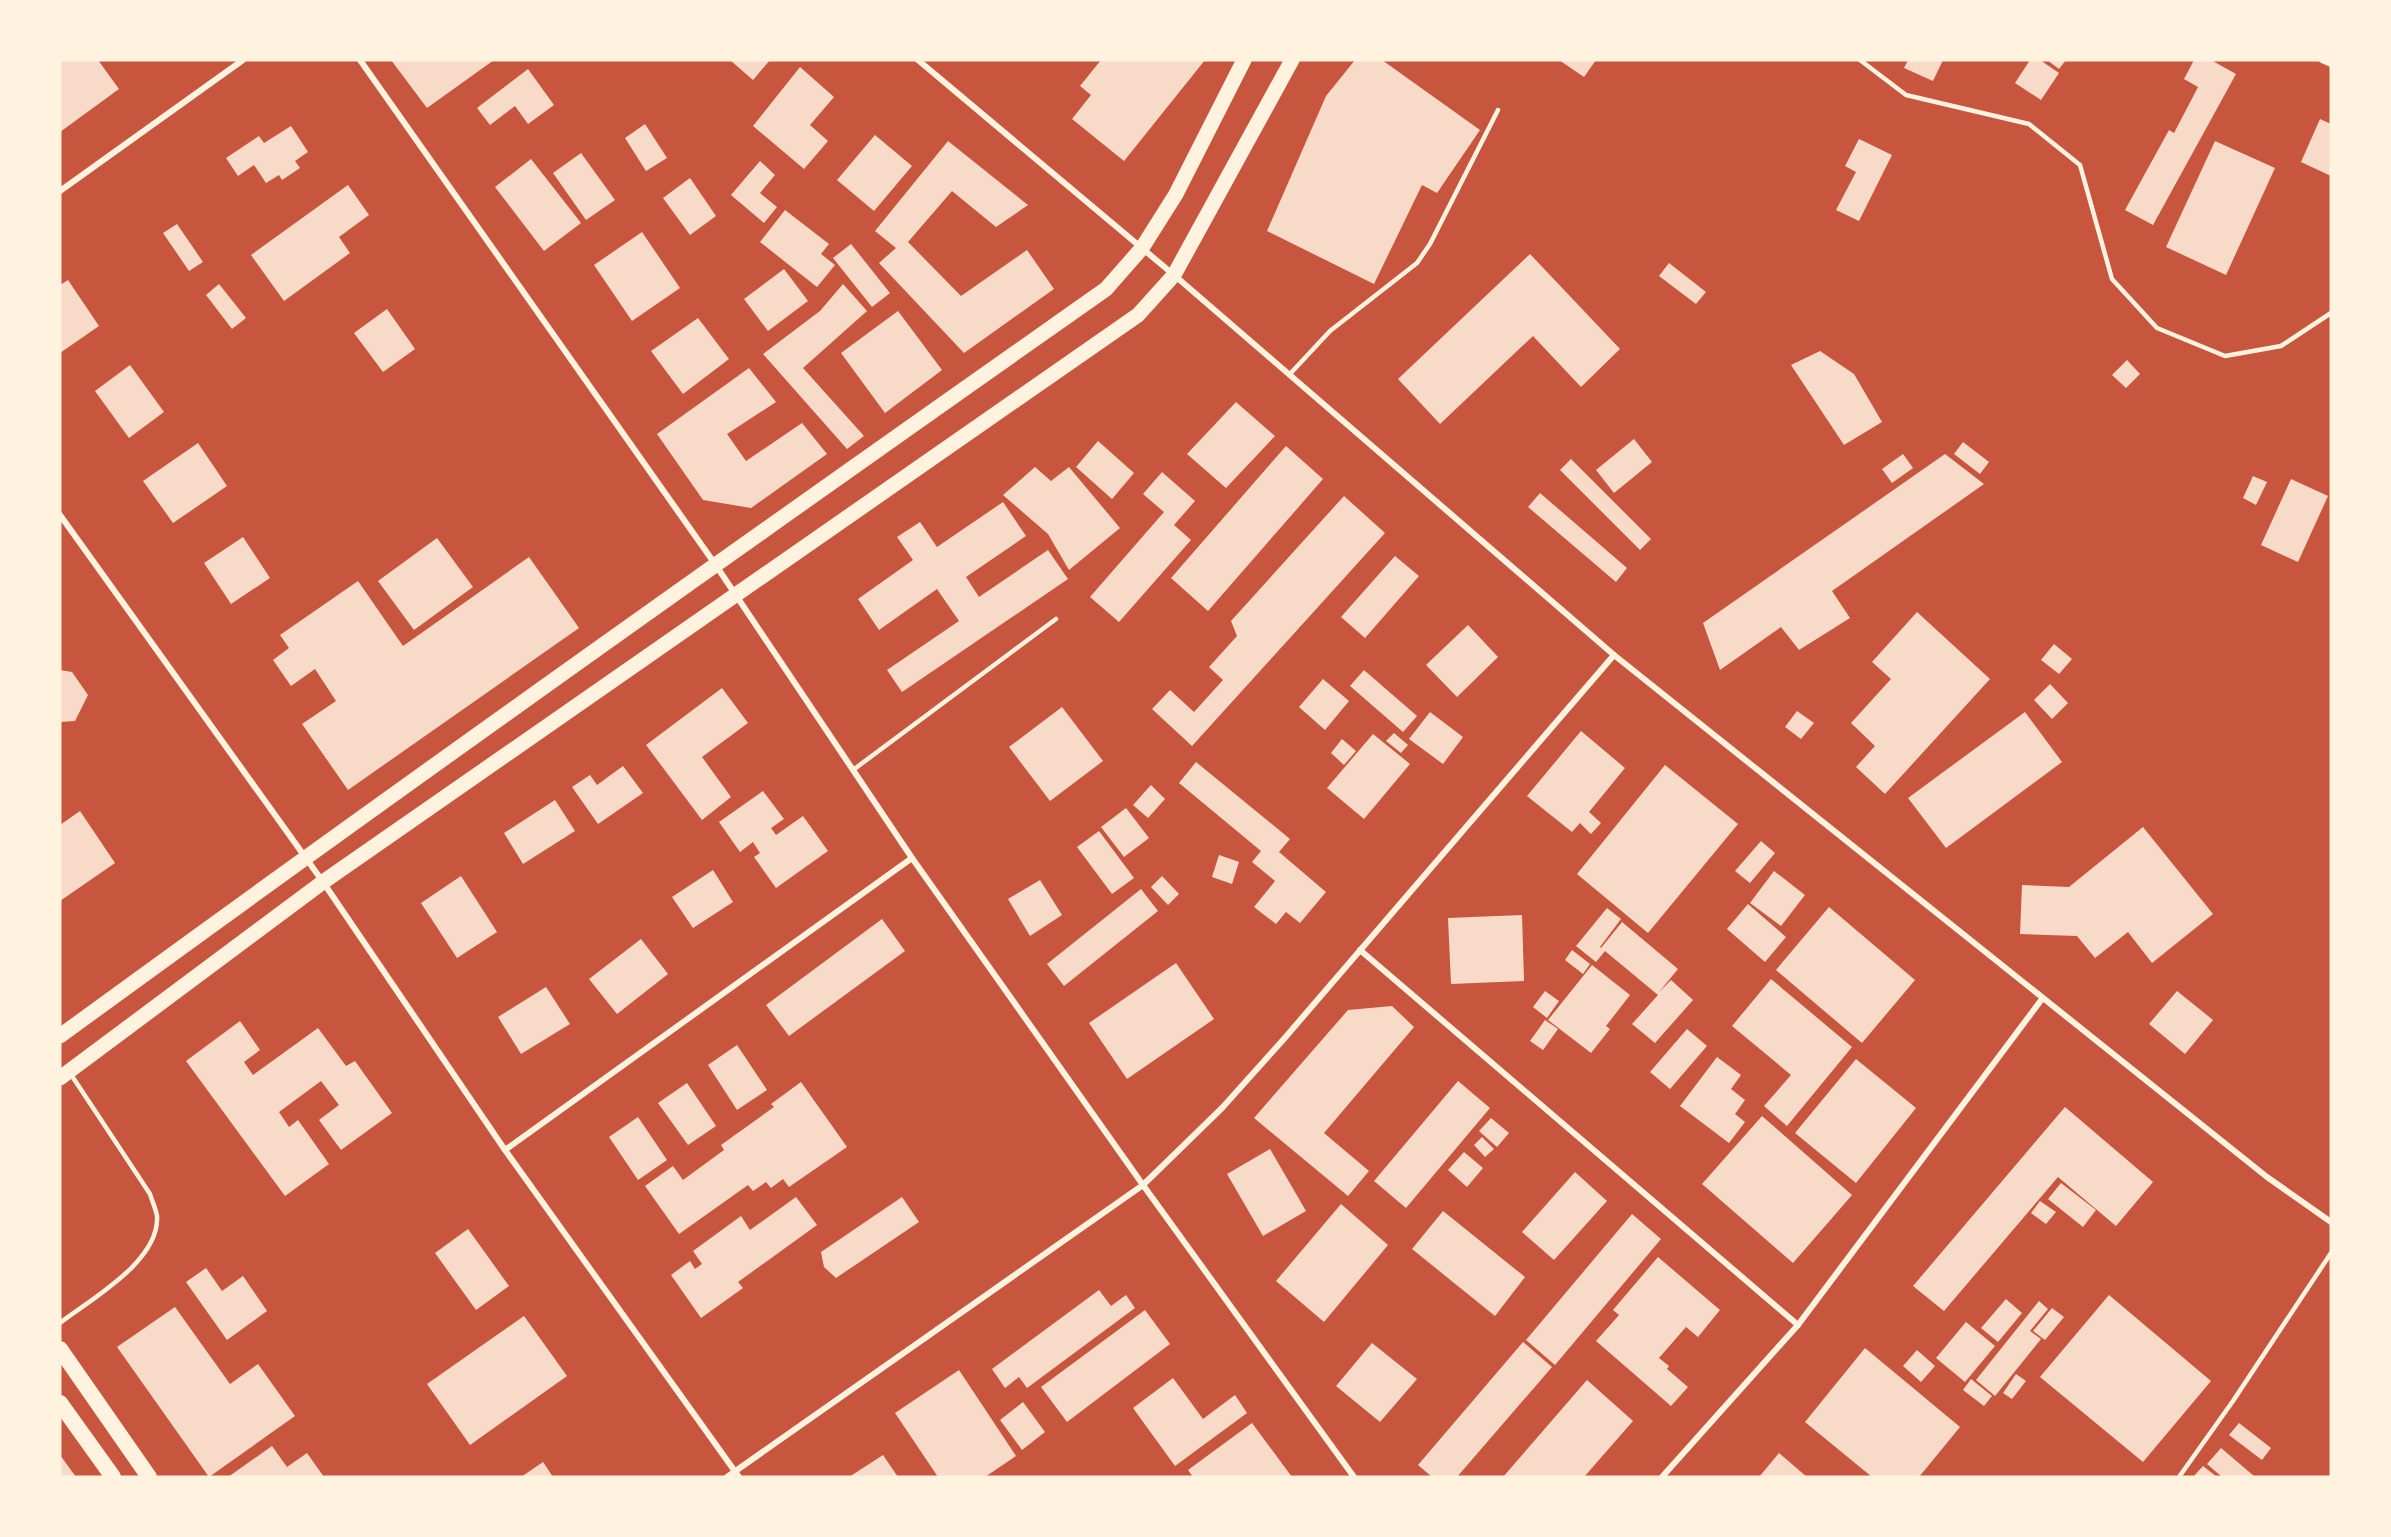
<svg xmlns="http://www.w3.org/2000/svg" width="2391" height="1537" viewBox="0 0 2391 1537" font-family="Rubik,sans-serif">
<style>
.building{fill:#f7dbc8}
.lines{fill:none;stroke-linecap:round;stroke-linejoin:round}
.service{stroke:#fff3e0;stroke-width:4.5}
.minor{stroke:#fff3e0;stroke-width:6}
.primary{stroke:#fff3e0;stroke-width:15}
.trunk{stroke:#fff3e0;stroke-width:16}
</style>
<rect width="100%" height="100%" fill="#c8553d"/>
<!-- building -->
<g class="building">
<path d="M60,60h38l21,29 -59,43z"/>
<path d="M391,60h103l-67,48z"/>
<path d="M730,60h40l-17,20z"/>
<path d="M1101,60h104l-81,101 -52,-42 19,-24 -11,-9z"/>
<path d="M1355,60h27l98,70 -43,63 -15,-8 -48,99 -107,-53 59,-135z"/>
<path d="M1559,60h37l-12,17z"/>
<path d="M1908,60h35l-10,21 -29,-13z"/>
<path d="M2030,60h10l19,13 -18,27 -26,-17z"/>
<path d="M2047,60h19l-7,9z"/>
<path d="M2194,60h17l25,14 -83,151 -28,-15 44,-80 5,3 24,-46 -14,-8z"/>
<path d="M800,67l34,30 -24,28 18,16 -24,28 -51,-43z"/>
<path d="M528,69l26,36 -26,19 -13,-18 -25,19 -13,-17z"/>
<path d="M2320,119l11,5v52l-30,-14z"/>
<path d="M645,124l22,34 -21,13 -21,-33z"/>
<path d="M291,126l17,26 -13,9 5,7 -18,12 -3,-5 -13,8 -12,-18 -16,11 -12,-18 33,-22 5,7z"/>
<path d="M875,135l37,31 -38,45 -37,-31z"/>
<path d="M1859,139l33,16 -33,66 -23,-11 20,-38 -11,-6z"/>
<path d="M948,141l80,64 -32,22 -44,-36 -44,51 53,54 66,-46 27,39 -90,64 -85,-90 17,-15 -21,-17z"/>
<path d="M2215,141l60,27 -49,107 -60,-28z"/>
<path d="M581,153l34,47 -29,20 -33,-47z"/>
<path d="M531,159l50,64 -37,28 -49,-64z"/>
<path d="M760,161l15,14 -15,18 17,14 -13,16 -33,-28z"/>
<path d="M690,178l26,38 -26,19 -27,-37z"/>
<path d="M348,185l21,30 -30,22 11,16 -66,48 -33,-46z"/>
<path d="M785,210l44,34 -8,10 14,11 -18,22 -57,-45z"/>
<path d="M177,224l26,38 -14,9 -26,-38z"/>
<path d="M642,232l38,56 -48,33 -38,-56z"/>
<path d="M851,244l39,49 -18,14 -39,-49z"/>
<path d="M1530,254l90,95 -39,38 -48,-51 -93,88 -42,-45z"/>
<path d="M1669,263l37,29 -10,12 -37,-28z"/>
<path d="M784,269l24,32 -40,30 -24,-32z"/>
<path d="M68,280l31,46 -39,27v-68z"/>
<path d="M219,284l27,34 -14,11 -26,-34z"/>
<path d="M843,284l24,27 -64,57 61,68 -17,13 -84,-95 57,-43z"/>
<path d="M387,309l28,40 -32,23 -29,-39z"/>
<path d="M898,311l44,59 -57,43 -44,-60z"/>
<path d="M698,318l31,41 -46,35 -32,-43z"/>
<path d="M1820,351l34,23 28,48 -38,23 -53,-80z"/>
<path d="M2127,360l13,14 -14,14 -14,-13z"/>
<path d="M130,365l34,47 -35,26 -34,-47z"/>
<path d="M749,368l27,34 -49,32 19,27 56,-38 25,31 -76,54 -48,-8 -46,-66z"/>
<path d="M1236,402l39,34 -49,52 -39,-34z"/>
<path d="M1634,439l18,23 -38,31 -18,-23z"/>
<path d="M1098,441l36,32 -22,26 -36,-32z"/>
<path d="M1963,442l26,20 -9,12 -26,-20z"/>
<path d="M198,443l29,43 -54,37 -30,-42z"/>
<path d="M1286,446l37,33 -115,132 -37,-33z"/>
<path d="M1903,454l10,14 -21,15 -10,-14z"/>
<path d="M1945,454l39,30 -152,107 18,27 -51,32 -18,-23 -61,43 -17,-47z"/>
<path d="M1571,459l80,80 -11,11 -80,-80z"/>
<path d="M1035,467l16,14 18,-14 51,61 -51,42 -21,-36 -45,-39z"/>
<path d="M1162,472l33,29 -21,24 17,15 -72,82 -29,-25 74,-85 -21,-18z"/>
<path d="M2253,476l14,6 -11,23 -13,-7z"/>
<path d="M2291,479l37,17 -30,66 -37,-17z"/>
<path d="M1540,493l87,75 -11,14 -88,-75z"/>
<path d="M1344,496l41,37 -193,213 -40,-37 18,-19 24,22 29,-32 -14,-13 28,-31 -6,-15z"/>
<path d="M1003,502l23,34 -60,41 13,20 69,-47 20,29 -166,113 -15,-22 72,-49 -22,-32 -58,41 -21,-31 55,-39 -16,-23 23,-15 17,25z"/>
<path d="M243,537l27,41 -39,26 -27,-41z"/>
<path d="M437,538l36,49 -59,43 -36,-49z"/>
<path d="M1395,556l24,20 -54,62 -24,-21z"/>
<path d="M529,557l50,71 -231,162 -46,-66 34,-23 -21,-32 -24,17 -18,-26 16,-12 -9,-13 78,-54 45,65z"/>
<path d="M1917,612l73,67 -105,115 -29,-27 19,-21 -24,-23 40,-44 -19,-17z"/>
<path d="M1468,625l30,32 -41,40 -31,-32z"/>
<path d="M2054,644l18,15 -13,15 -18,-14z"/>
<path d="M60,670l12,2 16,23 -13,26 -15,1z"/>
<path d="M1364,670l53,46 -14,16 -53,-46z"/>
<path d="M1323,679l26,22 -24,29 -26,-23z"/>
<path d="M2050,684l18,19 -16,16 -18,-19z"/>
<path d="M722,688l26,35 -46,34 29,40 -29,23 -56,-75z"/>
<path d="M1062,707l41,54 -53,40 -41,-54z"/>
<path d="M1797,711l17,12 -13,16 -16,-12z"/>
<path d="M1430,712l33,25 -20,27 -34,-25z"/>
<path d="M2025,712l37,50 -116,86 -38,-50z"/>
<path d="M1581,731l44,37 -36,44 12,11 -10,11 -11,-11 -8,9 -45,-36z"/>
<path d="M1394,733l14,12 -7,8 -15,-12z"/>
<path d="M1373,734l37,30 -46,55 -37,-31z"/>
<path d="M1342,739l14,12 -12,14 -13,-12z"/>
<path d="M1196,762l94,77 -11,13 47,40 -26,31 -14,-11 -10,12 -22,-17 21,-26 -23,-19 9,-11 -82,-68z"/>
<path d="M1665,765l73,59 -90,109 -71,-59z"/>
<path d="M623,766l20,27 -45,31 -26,-37 18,-12 7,10z"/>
<path d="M1151,785l14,14 -17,19 -15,-13z"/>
<path d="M763,791l21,28 -13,9 5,7 27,-19 25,35 -52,37 -22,-31 6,-4 -7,-11 -13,10 -21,-30z"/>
<path d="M555,800l20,31 -52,33 -19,-31z"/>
<path d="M1126,808l23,30 -25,19 -23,-30z"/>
<path d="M80,811l35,52 -55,38v-76z"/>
<path d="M2143,827l70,87 -61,49 -24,-31 -33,26 -18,-22 -57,-2 2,-49 47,2z"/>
<path d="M1099,831l35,47 -22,16 -35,-47z"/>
<path d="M1761,841l14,12 -25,30 -15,-12z"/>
<path d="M1219,855l20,7 -7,22 -20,-7z"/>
<path d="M713,870l20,32 -40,26 -21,-31z"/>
<path d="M1774,871l31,24 -24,31 -31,-23z"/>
<path d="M461,876l36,56 -40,26 -36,-55z"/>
<path d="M1162,876l17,18 -11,11 -17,-18z"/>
<path d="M1040,880l22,35 -32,21 -22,-37z"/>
<path d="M1141,889l17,22 -94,75 -17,-22z"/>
<path d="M1748,904l38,33 -21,25 -38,-33z"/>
<path d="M1829,907l86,73 -53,63 -86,-73z"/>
<path d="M1607,908l14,11 -21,28 1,1 21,-26 56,47 -19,23 12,-12 22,20 -38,43 -23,-19 26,-29 -53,-44 -9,11 -20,-16z"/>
<path d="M1522,915l2,66 -73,3 -3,-66z"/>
<path d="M882,919l23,32 -116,85 -23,-31z"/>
<path d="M641,939l27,35 -51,40 -28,-35z"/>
<path d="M1572,950l18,14 -7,10 -18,-14z"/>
<path d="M1176,963l38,56 -87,60 -38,-56z"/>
<path d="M1592,965l38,30 -24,31 4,3 -19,24 -43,-33z"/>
<path d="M1771,979l81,68 -65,79 -23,-20 27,-31 -59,-49z"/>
<path d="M546,987l24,37 -49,30 -23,-37z"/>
<path d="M1545,991l14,10 -12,17 -14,-11z"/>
<path d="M2177,991l36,29 -28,34 -36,-30z"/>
<path d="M1392,1006l22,21 -90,106 45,38 -21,25 -94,-78 94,-108z"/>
<path d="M1545,1020l13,9 -15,21 -13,-9z"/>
<path d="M240,1021l20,29 -16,12 9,13 65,-47 28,38 9,-5 37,52 -51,37 -22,-30 20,-15 -18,-24 -42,31 10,15 9,-7 31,44 -44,32 -99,-135z"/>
<path d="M1687,1029l20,17 -37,43 -20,-17z"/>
<path d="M737,1045l30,45 -30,20 -29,-45z"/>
<path d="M1717,1057l24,18 -10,14 14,11 -10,14 10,8 -16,21 -49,-37z"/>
<path d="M1856,1059l60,49 -60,75 -61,-50z"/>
<path d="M1458,1081l32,27 -84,100 -32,-27z"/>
<path d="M801,1082l46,65 -58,40 -6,-8 -12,9 -5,-6 -13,9 -5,-6 -69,49 -34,-48 28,-20 10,14 41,-30 -3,-5 53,-38 -3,-3z"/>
<path d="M687,1083l29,43 -28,19 -30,-42z"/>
<path d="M2065,1107l88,75 -37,44 -58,-49 -114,134 -31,-25z"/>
<path d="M1762,1116l90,79 -59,68 -91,-79z"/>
<path d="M638,1117l29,43 -29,20 -29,-43z"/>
<path d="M1491,1118l18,15 -12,14 -18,-16z"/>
<path d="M1482,1137l12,12 -9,8 -11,-12z"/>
<path d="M1270,1149l36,62 -43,25 -36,-62z"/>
<path d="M1464,1152l19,16 -16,19 -19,-17z"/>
<path d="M1575,1172l32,29 -53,59 -32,-28z"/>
<path d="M2061,1183l35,27 -13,17 -35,-28z"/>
<path d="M796,1197l21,28 -79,57 5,6 -42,30 -30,-43 19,-14 5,8 7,-5 -9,-13 48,-35 9,14z"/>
<path d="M902,1197l17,25 -83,56 -12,-11 -3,-15z"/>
<path d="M2040,1201l16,11 -10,12 -15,-11z"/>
<path d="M1341,1204l47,41 -64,77 -48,-41z"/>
<path d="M1443,1211l82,66 -30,39 -83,-67z"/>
<path d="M1632,1214l29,25 -106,126 -29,-25z"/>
<path d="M468,1229l41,57 -33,24 -41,-57z"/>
<path d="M1658,1257l62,53 -22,27 -12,-10 -27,31 10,8 -2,3 21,18 -17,19 -75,-65 23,-26 -6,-5z"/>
<path d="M206,1268l16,23 21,-15 24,35 -40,29 -41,-58z"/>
<path d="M1099,1290l12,16 15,-11 9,13 -108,80 -8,-11 -14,11 -13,-19z"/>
<path d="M2109,1295l102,86 -68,81 -103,-85z"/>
<path d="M2006,1299l16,14 -24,29 -17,-14z"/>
<path d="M2039,1301l9,8 -18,22 11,8 -46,57 -19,-16z"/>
<path d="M175,1307l55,77 28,-20 37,52 -86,61 -92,-130z"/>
<path d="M2052,1308l12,9 -19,23 -12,-9z"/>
<path d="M1145,1310l25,34 -103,78 -26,-35z"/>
<path d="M524,1316l43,60 -97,69 -43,-61z"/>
<path d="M1966,1322l29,24 -30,36 -29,-24z"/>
<path d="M1523,1342l29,25 -95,110h-25l-14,-12z"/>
<path d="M1372,1343l45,36 -37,43 -44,-36z"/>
<path d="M1865,1348l95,79 -41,50h-47l-67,-55z"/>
<path d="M1917,1350l18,16 -14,16 -18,-16z"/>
<path d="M959,1370l57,86 -31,21h-47l-43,-64z"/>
<path d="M2016,1374l10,7 -14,18 -9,-6z"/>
<path d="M1173,1378l30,41 32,-24 12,18 -72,53 -42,-58z"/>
<path d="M1971,1379l21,17 -8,10 -21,-16z"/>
<path d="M1587,1380l46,41 -49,56h-81z"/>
<path d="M1023,1402l22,30 -23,18 -22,-30z"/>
<path d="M1252,1423l40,54h-99l-5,-7z"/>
<path d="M2239,1423l32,25 -9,12 -33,-25z"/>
<path d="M272,1446l15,21 20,-14 17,24h-96z"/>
<path d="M2221,1448l33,28 -1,1h-31l-15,-13z"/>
<path d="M1779,1453l28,24h-48z"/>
<path d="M60,1455l16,22h-16z"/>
<path d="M883,1455l15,22h-49z"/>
<path d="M543,1462l10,15h-32z"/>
<path d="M2203,1466l14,11h-24z"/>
</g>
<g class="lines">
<!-- service -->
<g class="service">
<path d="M1860,60l46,35 123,29 51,41 32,114 45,49 68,28 56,-10 50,-33"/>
<path d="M1289,375l41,-44 87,-68 13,-19 68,-134"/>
<path d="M853,770l203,-151"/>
<path d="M60,1323c31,-24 100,-62 97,-107 -1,-7 -5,-15 -7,-22l-80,-121"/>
<path d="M2179,1477l54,-76 98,-148"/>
</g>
<!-- minor -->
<g class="minor">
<path d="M360,60l355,504 197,294 231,327 211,292"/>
<path d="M918,60l256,215 440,380 653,522 64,45"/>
<path d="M2322,60l9,4"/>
<path d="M60,191l183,-131"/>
<path d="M60,515l263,367 182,268 234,327"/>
<path d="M1360,950l438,375"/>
<path d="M505,1150l407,-292"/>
<path d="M727,1477l416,-292 79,-77 61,-68 331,-385"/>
<path d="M1662,1477l136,-152 244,-326"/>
</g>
<!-- primary -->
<g class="primary">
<path d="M60,1036c346,-253 695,-500 1046,-747l36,-41 34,-54 68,-134"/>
<path d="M60,1078l263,-196 815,-567 36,-40 118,-215"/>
</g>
<!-- trunk -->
<g class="trunk">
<path d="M60,1349l89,128"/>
<path d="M60,1403l53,74"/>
</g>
</g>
<!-- border -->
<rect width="2391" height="1537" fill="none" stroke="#fff3e0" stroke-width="123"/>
</svg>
